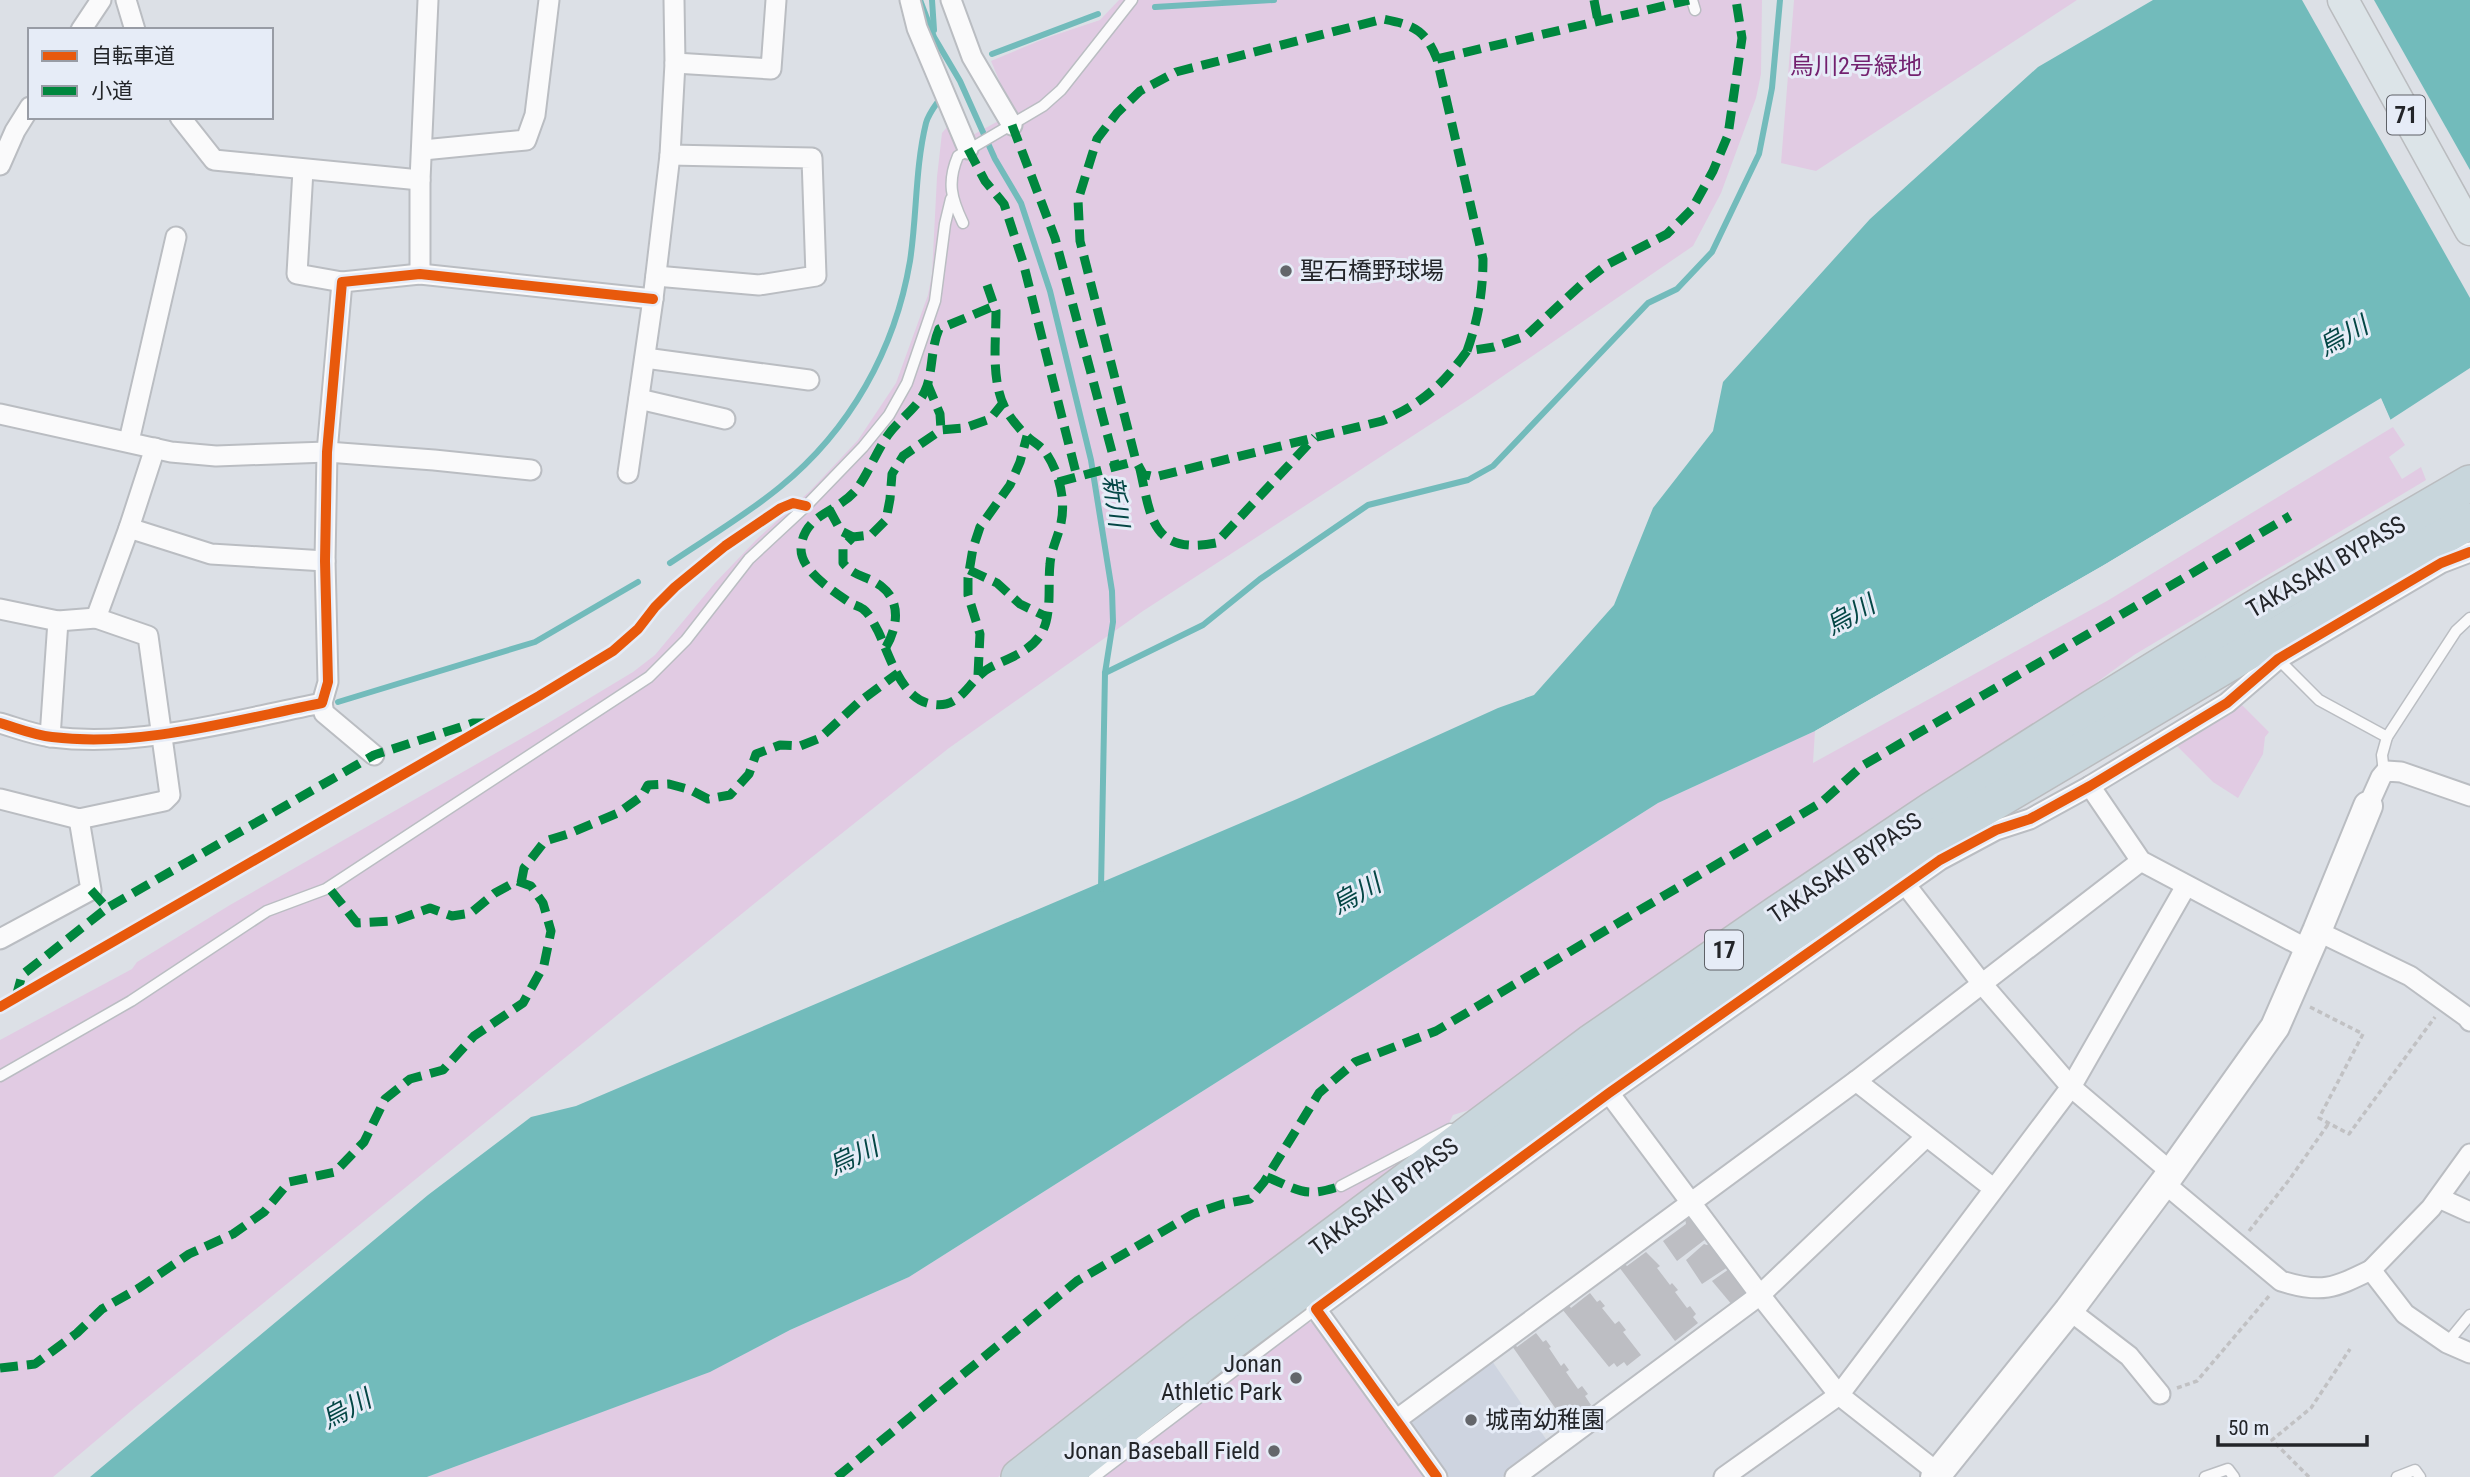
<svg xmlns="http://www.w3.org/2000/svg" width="2470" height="1477" viewBox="0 0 2470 1477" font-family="'Roboto Condensed','Noto Sans JP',sans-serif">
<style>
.built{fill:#ced4e0}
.green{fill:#e1cbe3}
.water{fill:#72bbbb}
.pier{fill:#dce0e6}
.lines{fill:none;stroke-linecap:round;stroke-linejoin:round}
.stream{stroke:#72bbbb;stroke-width:6}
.building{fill:#bdbec3}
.lane-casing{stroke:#babdc2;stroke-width:13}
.street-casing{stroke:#babdc2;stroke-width:23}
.secondary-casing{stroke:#babdc2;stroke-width:32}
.primary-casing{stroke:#babcbf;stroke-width:33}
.highway-casing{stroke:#babcbf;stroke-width:38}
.path{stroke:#c1c1c3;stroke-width:3.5;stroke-dasharray:5 3.5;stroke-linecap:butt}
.lane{stroke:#fafafb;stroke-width:10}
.street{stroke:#fafafb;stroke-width:19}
.secondary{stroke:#fafafb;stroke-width:28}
.primary{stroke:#dce4e8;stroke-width:30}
.highway{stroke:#c8d6dc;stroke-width:35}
.quiet{stroke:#00873e;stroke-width:9;stroke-dasharray:18 9;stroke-linecap:butt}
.cycleway-casing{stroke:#e6ecf7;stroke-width:15}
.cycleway{stroke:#e8590c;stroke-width:10}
.poi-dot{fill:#64666b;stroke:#e6ecf7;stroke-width:2.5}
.labels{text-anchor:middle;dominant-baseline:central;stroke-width:6;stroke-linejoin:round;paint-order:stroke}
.shield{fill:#e6ecf7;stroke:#5e6167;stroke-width:2}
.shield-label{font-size:23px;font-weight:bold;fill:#232529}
.park-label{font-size:24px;fill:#73216f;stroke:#e6ecf7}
.poi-label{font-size:24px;fill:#232529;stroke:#e6ecf7;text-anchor:start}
.street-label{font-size:24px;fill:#232529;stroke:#e6ecf7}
.water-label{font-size:26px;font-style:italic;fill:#044645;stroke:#e6ecf7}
</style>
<rect width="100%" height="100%" fill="#dce0e6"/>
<!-- built -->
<path class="built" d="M1490,1358l58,84 -46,35h-58l-35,-52 1,-10z"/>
<!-- green -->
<g class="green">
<path d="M1119,0h643l-1,74 -5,24 -35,95 -28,53 -222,152 -328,213 -194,137 -157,125 -654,532 -85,72h-53v-437l132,-71 5,-7 93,-57 315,-180 88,-53 22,-17 60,-72 42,-44 53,-48 48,-51 38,-57 32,-88 4,-21 5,-97 5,-44 7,-8 11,17 53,-29 -22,-52 55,-23 54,-18z"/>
<path d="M1794,0h283l-261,171 -35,-8z"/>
<path d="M2393,427l12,18 -16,12 13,22 19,-12 5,13 -292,175 -103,76 -536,371 -42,13 -4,8 -67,37 -37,29 96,-51 -141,106 -302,233h-571l282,-105 81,-42 119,-53 749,-474 157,-72 -2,32 294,-162z"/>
<path d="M2240,703l29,29 -4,5 -2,17 -25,44 -25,-16 -38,-38z"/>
<path d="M1308,1322l13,3 102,152h-319z"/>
</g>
<!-- water -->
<path class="water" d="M2153,0h317v368l-80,52 -9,-21 -277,166 -289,166 -157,72 -749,474 -119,53 -80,42 -283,105h-337l338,-282 103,-78 45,-11 721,-307 201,-91 36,-13 80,-90 39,-97 60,-77 10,-49 147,-163 168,-152z"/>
<!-- pier -->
<g class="pier">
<path d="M2302,0h72l96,170v128z"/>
<path d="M2381,398l11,25 -5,-1 -7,-19 -274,165 -291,167v-4l289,-166z"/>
</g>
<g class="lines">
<!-- stream -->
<g class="stream">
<path d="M920,0l14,37 26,44 35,78 26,44 29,88 41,169 21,131 1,31 -8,51 -4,216"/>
<path d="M932,0l2,30"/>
<path d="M1155,7l119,-7"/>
<path d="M992,54l106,-40"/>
<path d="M670,563c37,-25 76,-48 110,-76 70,-57 115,-137 130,-226 7,-45 5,-93 16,-138 2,-8 8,-16 13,-23"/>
<path d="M1105,673l98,-48 57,-46 108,-74 100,-25 25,-14 155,-163 29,-14 35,-37 47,-98 13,-66 8,-88"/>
<path d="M338,702l197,-60 103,-60"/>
</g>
</g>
<!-- building -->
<g class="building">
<path d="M1691,1213l20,22 -34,26 -14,-20 23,-17 -1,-6z"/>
<path d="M1710,1243l24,20 -32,21 -16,-24 18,-16 3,1z"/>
<path d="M1646,1252l14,14 -3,2 13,17 2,-2 6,7 -3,2 12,16 3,-2 6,8 -3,3 5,6 -23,18 -56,-74 5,-4 3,3z"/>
<path d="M1732,1267l18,27 -17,12 -21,-25z"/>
<path d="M1590,1293l7,9 3,-2 5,6 -3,2 13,16 4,-3 7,9 -3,2 18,23 -14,11 -3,-4 -7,5 -3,-4 -5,4 -47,-58 6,-5 3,4z"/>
<path d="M1536,1333l7,9 3,-2 5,7 -2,1 12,18 3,-3 5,7 -3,2 12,17 4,-3 6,8 -3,2 6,9 -19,13 1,2 -6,5 -55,-79 3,-2 2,3z"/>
</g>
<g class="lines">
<defs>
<g id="lane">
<path d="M1692,0l3,10"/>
<path d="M963,223c-12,-25 -16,-41 -5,-67l85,-50 18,-16 71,-90"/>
<path d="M2278,659l41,41 68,37"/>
<path d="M2384,773l-2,-18 5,-18 69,-106 14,-13"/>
<path d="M0,1076l131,-75 136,-90 59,-22 323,-212 37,-37 63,-81 57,-53 57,-59 26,-32 18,-32 28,-82 10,-77 6,-25"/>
<path d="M1341,1186l109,-57"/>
<path d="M2447,1343l23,-28"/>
<path d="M1094,1477l222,-168"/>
<path d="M2205,1477l23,-8 6,8"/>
<path d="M2397,1477l18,-7 5,7"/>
</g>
<g id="street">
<path d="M126,0l9,30"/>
<path d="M910,0l7,28 51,121"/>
<path d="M951,0l21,57 40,68"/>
<path d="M81,30l20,-30"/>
<path d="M675,63l96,6 5,-69"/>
<path d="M180,117l34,43 206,20"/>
<path d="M423,150l103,-10 9,-25 14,-115"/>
<path d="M0,165l15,-34 15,-24"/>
<path d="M303,170l-6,104 45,8"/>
<path d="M420,274v-94l8,-180"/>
<path d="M656,276l103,9 57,-9 -4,-118 -142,-3"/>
<path d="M645,358l164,22"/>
<path d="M639,399l86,20"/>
<path d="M0,414l171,38 45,4 111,-4 107,8 97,10"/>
<path d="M129,441l47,-204"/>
<path d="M628,473l25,-174 17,-144 5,-92 -1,-63"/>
<path d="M129,528l82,26 114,7"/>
<path d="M0,609l58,12 38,-3"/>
<path d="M322,703l2,10 50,42"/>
<path d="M0,723c17,5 34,12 52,14 88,11 183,-17 270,-34l6,-21 -3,-121 2,-109 15,-170 78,-8 233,25"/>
<path d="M50,737l8,-116"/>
<path d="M2090,786l51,75 168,89"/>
<path d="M0,799l79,20 85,-18 6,-6 -22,-159 -52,-18 33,-90 26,-80"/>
<path d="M2368,806l13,-29 5,-6 15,1 69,24"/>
<path d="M1905,884l78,101 88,102 100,85"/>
<path d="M2317,931l93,45 57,41 3,4"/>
<path d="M0,939l91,-49 -12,-71"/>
<path d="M1856,1081l137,107"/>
<path d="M1609,1093l151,202 79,100 99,78"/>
<path d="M2164,1183l117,98c41,13 53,7 90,-11l34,44 42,29 23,10"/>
<path d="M2439,1198l31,14"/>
<path d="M2371,1270l60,-62 39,-54"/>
<path d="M2069,1310l60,46 31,38"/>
<path d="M1396,1420l460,-339 285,-220"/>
<path d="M1437,1477l-121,-168 293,-216 331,-233 56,-30 34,-11 60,-33 137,-83 51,-44 163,-96 29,-11"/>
<path d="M1515,1477l245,-182 166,-158"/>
<path d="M1724,1477l115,-82 232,-308 115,-201"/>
</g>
<path id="secondary" d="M1935,1477l134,-167 95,-127 111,-156 42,-96 51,-125"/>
<path id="primary" d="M2343,0l127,230"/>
<g id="highway">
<path d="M1019,1477l181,-142 390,-292 188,-130 152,-102 162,-103 176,-108 202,-117"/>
<path d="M1060,1477l154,-122 142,-106 432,-313 154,-103 528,-312"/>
</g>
</defs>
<!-- lane casing -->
<use href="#lane" class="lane-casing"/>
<!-- street casing -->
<use href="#street" class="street-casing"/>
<!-- secondary casing -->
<use href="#secondary" class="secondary-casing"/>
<!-- primary casing -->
<use href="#primary" class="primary-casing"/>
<!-- highway casing -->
<use href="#highway" class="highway-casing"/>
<!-- path -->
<g class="path">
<path d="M2310,1007l53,27 -44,84 30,16 86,-117"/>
<path d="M2249,1231l40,-51 40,-57"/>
<path d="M2177,1388l20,-7 72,-85"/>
<path d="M2309,1477l-37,-37 39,-32 39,-59"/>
</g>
<!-- lane -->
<use href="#lane" class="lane"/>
<!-- street -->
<use href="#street" class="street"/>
<!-- secondary -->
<use href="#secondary" class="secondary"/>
<!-- primary -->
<use href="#primary" class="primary"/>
<!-- highway -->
<use href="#highway" class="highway"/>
<!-- quiet -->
<g class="quiet">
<path d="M1594,0l4,21"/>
<path d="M1437,59l252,-59"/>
<path d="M1012,125l43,113 61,229"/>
<path d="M968,149l17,32 19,23 19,58 54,215"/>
<path d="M987,285l9,26c0,30 -5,67 8,95 4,10 17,25 26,33 5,4 12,8 16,14 13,19 20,47 15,70 -3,14 -10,27 -11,41 -2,20 1,38 -4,58 -7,27 -33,34 -55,45 -24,12 -29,46 -64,36 -27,-8 -38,-49 -49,-72 -4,-7 -8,-17 -15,-22 -4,-3 -10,-4 -14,-7 -16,-11 -48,-31 -48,-53 2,-35 36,-36 55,-59 12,-16 20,-38 32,-55 12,-17 32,-28 39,-49 6,-19 4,-38 12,-57l55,-23"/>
<path d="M1467,351c11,-31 16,-59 16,-92l-46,-200c-12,-30 -24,-34 -54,-40l-207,53 -36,19 -23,22 -20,26 -19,61 2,41 56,220 7,13 12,3 227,-56c39,-17 60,-35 85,-70l27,-4 32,-11 57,-53 25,-19 59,-30 25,-25 21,-38 15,-36 14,-97 -6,-38"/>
<path d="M927,383l13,31 1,16"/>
<path d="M1140,469c11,49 12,86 76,74l99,-106"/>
<path d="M1058,482l78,-21"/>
<path d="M829,509l12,22 12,6"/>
<path d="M969,570l28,13 23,21 27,13"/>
<path d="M886,647c11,-19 16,-45 -5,-61 -13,-10 -27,-9 -38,-23v-16l10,-10 18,-2 15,-15 4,-21 2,-25 11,-18 38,-26 23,-2 26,-9 13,-16"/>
<path d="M978,675l2,-41 -12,-39v-17l5,-30 7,-21 30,-42 10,-23 7,-26"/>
<path d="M521,883l3,-15 21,-27 23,-7 50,-21 24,-17 6,-11 21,-1 22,6 17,9 22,-4 19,-21 7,-20 24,-9 20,1 20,-8 39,-36 39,-29"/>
<path d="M91,890l16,18 267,-153 99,-32h12"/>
<path d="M16,997l6,-22 85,-67"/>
<path d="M1267,1177c34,14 37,21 74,9"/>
<path d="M0,1368l35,-4 42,-31 25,-24 37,-21 50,-34 44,-20 31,-22 25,-30 46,-10 29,-30 21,-43 25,-20 33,-9 31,-34 49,-33 21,-38 7,-34 -8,-28 -12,-17 -14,-5 -22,12 -24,20 -19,3 -22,-8 -36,13 -37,2 -28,-35"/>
<path d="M837,1477l240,-196 116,-67 30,-10 27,-5 14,-17 55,-89 36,-31 81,-31 386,-229 40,-36 428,-250"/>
</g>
<defs>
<g id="cycleway">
<path d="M0,723c17,5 34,12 52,14 88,11 183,-17 270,-34l6,-21 -3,-121 2,-109 15,-170 78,-8 233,25"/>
<path d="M0,1007l539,-311 74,-45 25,-22 17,-22 20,-20 50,-41 56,-38 12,-5 13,3"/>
<path d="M1437,1477l-121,-168 293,-216 331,-233 56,-30 34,-11 60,-33 137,-83 51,-44 163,-96 29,-11"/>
</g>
</defs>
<!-- cycleway casing -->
<use href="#cycleway" class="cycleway-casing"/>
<!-- cycleway -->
<use href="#cycleway" class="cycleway"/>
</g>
<!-- markers -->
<g class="poi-dot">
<circle cx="1286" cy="271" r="7"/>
<circle cx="1296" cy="1378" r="7"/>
<circle cx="1471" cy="1420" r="7"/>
<circle cx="1274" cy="1451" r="7"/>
</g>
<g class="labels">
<!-- shield labels -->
<g class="shield">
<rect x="2387" y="95.5" width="38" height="39" rx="5"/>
<rect x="1705" y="930.5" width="38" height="39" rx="5"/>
</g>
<g class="shield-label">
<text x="2406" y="115">71</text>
<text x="1724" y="950">17</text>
</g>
<!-- park labels -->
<g class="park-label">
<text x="1856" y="66">烏川2号緑地</text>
</g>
<!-- poi labels -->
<g class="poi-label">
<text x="1300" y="271">聖石橋野球場</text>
<text x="1282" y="1364" text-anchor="end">Jonan<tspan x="1282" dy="28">Athletic Park</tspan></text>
<text x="1485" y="1420">城南幼稚園</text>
<text x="1260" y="1451" text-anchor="end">Jonan Baseball Field</text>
</g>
<!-- street labels -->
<g class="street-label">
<text transform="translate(2326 567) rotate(-30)">TAKASAKI BYPASS</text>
<text transform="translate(1845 868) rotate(-34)">TAKASAKI BYPASS</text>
<text transform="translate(1384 1197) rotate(-37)">TAKASAKI BYPASS</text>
</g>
<!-- water labels -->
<g class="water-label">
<text transform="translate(2343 336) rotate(-29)">烏川</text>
<text transform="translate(1116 501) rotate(82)">新川</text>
<text transform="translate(1850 615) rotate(-29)">烏川</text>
<text transform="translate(1356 894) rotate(-29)">烏川</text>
<text transform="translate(853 1156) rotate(-25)">烏川</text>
<text transform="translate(346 1409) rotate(-28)">烏川</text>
</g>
</g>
<!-- legend -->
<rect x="28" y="28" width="245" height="91" fill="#e6ecf7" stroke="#989ca5" stroke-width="2"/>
<rect x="42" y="51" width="35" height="10" fill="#e8590c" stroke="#989ca5" stroke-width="2"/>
<text x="91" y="63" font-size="21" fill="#232529">自転車道</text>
<rect x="42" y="86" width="35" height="10" fill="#00873e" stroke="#989ca5" stroke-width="2"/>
<text x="91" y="98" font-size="21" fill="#232529">小道</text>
<!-- scale -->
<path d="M2218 1435v10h149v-10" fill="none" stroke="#232529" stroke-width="3.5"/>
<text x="2228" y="1435" font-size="21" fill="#232529" stroke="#e6ecf7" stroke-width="5" paint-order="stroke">50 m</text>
</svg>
